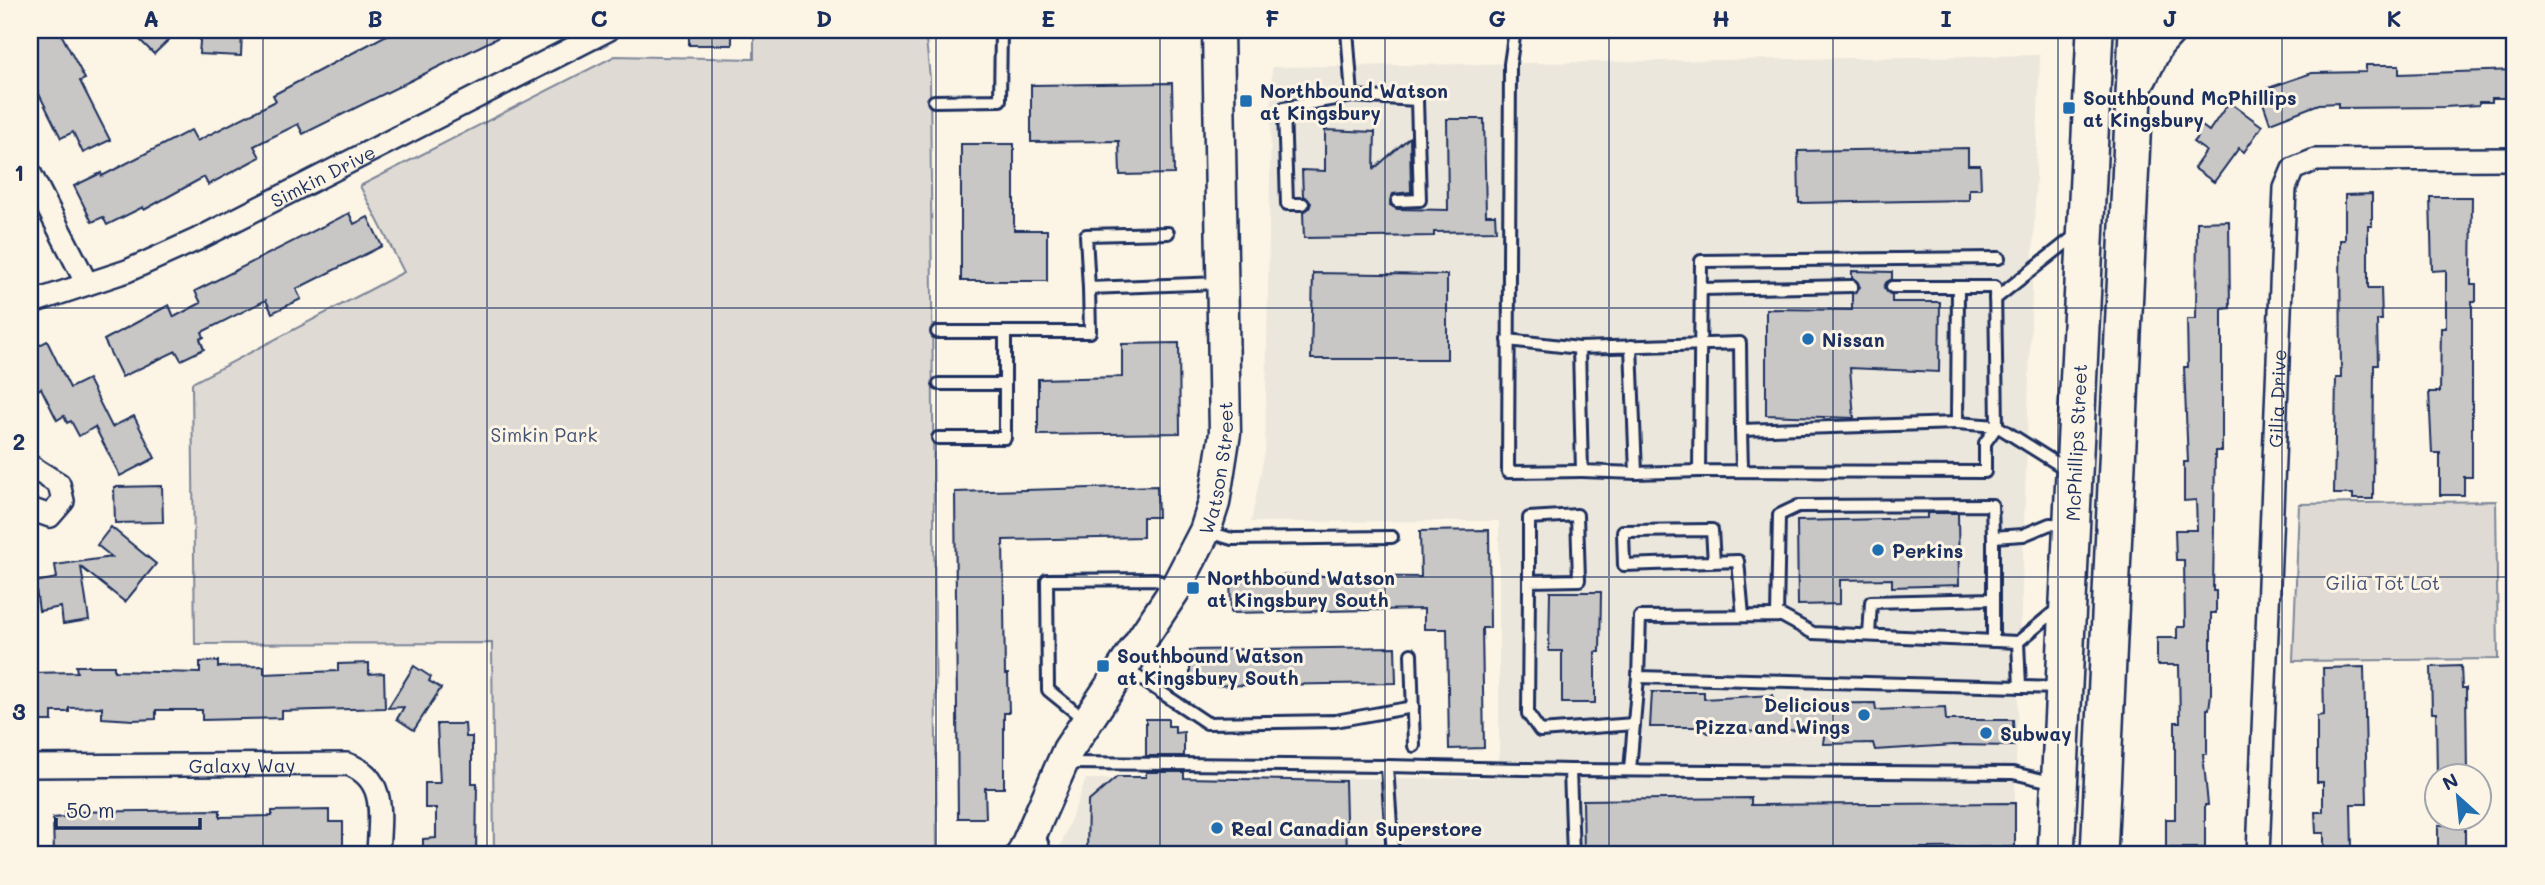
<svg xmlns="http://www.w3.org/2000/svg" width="2545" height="885" viewBox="0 0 2545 885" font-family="Mali,sans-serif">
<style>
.built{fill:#ece7dc}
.green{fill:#dfdbd4;stroke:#7d8599;stroke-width:2}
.building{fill:#c8c7c6;stroke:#1b2f5e;stroke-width:2}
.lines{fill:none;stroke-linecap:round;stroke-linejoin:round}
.lane-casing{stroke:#1b2f5e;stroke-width:16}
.street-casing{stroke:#1b2f5e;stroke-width:26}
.secondary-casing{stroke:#1b2f5e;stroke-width:35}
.primary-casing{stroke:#1b2f5e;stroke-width:40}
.lane{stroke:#fcf5e5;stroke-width:10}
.street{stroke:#fcf5e5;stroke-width:21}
.secondary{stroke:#fcf5e5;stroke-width:30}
.primary{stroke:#fcf5e5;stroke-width:35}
.grid{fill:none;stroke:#1b2f5e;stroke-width:2;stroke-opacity:0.55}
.poi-dot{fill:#1f6fb2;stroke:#fcf5e5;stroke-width:2.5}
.labels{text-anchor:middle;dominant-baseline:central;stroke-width:6;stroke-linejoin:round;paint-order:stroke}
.poi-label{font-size:19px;font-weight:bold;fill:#1b2f5e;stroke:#fcf5e5;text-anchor:start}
.street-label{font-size:19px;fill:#1b2f5e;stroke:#fcf5e5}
.park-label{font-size:19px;fill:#425176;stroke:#fcf5e5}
.neatline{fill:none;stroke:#1b2f5e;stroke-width:2.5}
.grid-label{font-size:23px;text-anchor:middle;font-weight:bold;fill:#1b2f5e}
</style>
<rect width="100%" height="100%" fill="#fcf5e5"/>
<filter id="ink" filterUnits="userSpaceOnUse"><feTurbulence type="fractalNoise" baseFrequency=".0143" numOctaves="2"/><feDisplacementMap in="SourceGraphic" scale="14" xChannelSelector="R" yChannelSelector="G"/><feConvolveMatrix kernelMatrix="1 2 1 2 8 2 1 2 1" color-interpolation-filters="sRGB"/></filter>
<g filter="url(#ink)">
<!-- built -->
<path class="built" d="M2040,55l-27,800h-956l29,-76 413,-1v-257l-248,1 14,-71 7,-384z"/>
<!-- green -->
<g class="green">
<path d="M754,30h171l5,48 7,777h-443l-2,-212 -297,1 -3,-261 212,-111 -44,-86 255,-130 139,3z"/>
<path d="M2496,501l2,158 -205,2 6,-157z"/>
</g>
<!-- building -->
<g class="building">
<path d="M30,30h29l26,49 -5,2 30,59 -27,13 -10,-21 -12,6 -31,-62z"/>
<path d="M130,30h49l-25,24z"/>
<path d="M201,30h41l-1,26 -42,-2z"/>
<path d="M396,30h117l-210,104 -5,-10 -44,22 6,11 -52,28 -4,-8 -60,33 -1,-3 -36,18 -4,-8 -11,5 -18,-36 27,-13 1,3 89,-46 6,11 79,-40 -3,-6z"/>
<rect x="689" y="30" width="43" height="15"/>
<path d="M2366,65h33v9l116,-4v28h-23v4h-13v3l-35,2 -106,1v-5l-19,1 -49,19 -11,-32 53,-18 54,-1z"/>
<path d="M1172,83l2,91 -54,1 -1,-34 -88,1v-57z"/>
<path d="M2229,102l33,24 -18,26 -5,-4 -25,34 -20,-14 12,-17 -13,-9 5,-6 -3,-15 14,10z"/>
<path d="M1447,119h37l2,96h9l1,16 -62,1v4l-130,2 -1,-26 6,-4 2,-5 -8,-7 -1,-26 23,1v-41l50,2 -1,37 36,-32 1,55 -18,2 -3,11 7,4 51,1z"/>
<path d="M961,144h53v86h33v51h-86z"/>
<path d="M1968,148v17h12l1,24h-12v11l-170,3 -1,-52z"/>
<path d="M2372,194v32h-4v62h13l1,32h-5l1,45h-4l-1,134h-20v-5h-19l2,-116h5l-1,-138h5v-45z"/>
<path d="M2430,197h42l-1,87h5v17h-4v176h-8v18h-24v-42h-8l-3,-61h11l1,-64h5v-58l-14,1z"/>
<path d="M349,213l5,11 14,-7 14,29 -86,43 5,10 -29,14 -6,-13 -64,32 2,5 -4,2 4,10 -23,11 -5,-9 -54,26 -18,-37 65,-35 5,12 27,-14 -6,-12z"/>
<path d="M2229,221l1,87 -8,1v142h-7l-2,140h3v22h-5v81l-2,15h-2v45h-4l5,51h-3v43h-39v-29h9v-97h5l-1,-57h-22v-27h20v-11h8l-1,-67h-8l-1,-30h22l-1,-30 -12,1v-39h4l-4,-95h4l-1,-48h9l1,-97z"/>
<path d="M1852,271l40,1v7l-6,4 -2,5 8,7v7h48l-1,70 -89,-4 4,50 -88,-3v-106l86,1v-16l8,-7 -8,-9z"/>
<path d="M1313,273l134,2v84h-136z"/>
<path d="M47,341l23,47 18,-9 24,48 22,-11 21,42 -35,18 -25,-49 -16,9 -8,-15 -4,2 -3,-7 -7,4 -16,-32 -3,2 -8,-16v-24z"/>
<path d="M1179,343l1,90 -142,2v-56l84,-2v-33z"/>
<path d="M162,486l1,36 -48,1 -1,-36z"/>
<path d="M1157,486l1,31h-15v20l-140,3 2,134h3l1,39h-5v75h-19l1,30h-28l-3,-326z"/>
<path d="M1927,513h31l1,72 -67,2v-8l-52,1v24l-42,1 -1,-84 130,-3z"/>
<path d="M111,527l45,37 -31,38 -44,-35 8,53 -26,4 -2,-17 -22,4 -4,-29 22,-4 -2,-13 57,-8 -15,-12z"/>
<path d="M1489,530l1,98h-8l2,120 -35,1 -2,-120h-23v-20l-193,4 -1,-38 191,2 -1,-46z"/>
<path d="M1550,592h51l-1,60h-5v51h-33v-52h-13z"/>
<path d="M1395,647l1,36 -206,3v-36z"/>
<path d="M218,661v6l46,-1v8l74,-3v-7l31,-1v11l15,-1 1,35 -103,3v7l-80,2v-10h-46v9l-23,1 -31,-2v-11l-33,1v4h-17v9h-22v-48l47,-1 -1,-6h38v5l86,2v-11z"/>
<path d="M414,666l17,11 -2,4 12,7 -27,42 -17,-11 7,-12 -16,1z"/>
<path d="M2461,666l1,22h4l1,88h-30l-1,-63h-4l-1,-46z"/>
<path d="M2364,667l3,137h-16l1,44h-28v-15h-8l-1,-21h8v-30h-6v-66l7,-1 -1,-47z"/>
<path d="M1652,692h52v7l69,-4v9l102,-1 1,7 69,-3 1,13h67l1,26 -60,-1 -79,5 -2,-7 -50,1 2,-15 -117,4 -8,-6h-50z"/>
<path d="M1146,719h22v7h7v7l9,-1v24h-38z"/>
<path d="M437,724h28l1,13h6v46h5l-1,72h-53v-16l13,-1v-30h-11v-25h15z"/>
<path d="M1146,772h38v6l161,3 2,74h-260l1,-53 29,-25h29z"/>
<path d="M1751,798v7l264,-2v44l-264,3v5h-167l-1,-55z"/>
<path d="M220,810v7l52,-1v-5l57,-1v12h14v26l-67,1v6h-130v-3l-92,3 -1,-37 11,-1v-5z"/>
<path d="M2465,824v31h-27v-30z"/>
</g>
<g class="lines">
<defs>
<g id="lane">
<path d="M1515,30l-5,34 -2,408 74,-1"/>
<path d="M1352,96l65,4 3,100 -23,1"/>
<path d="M934,101l66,-1 1,-70"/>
<path d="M1303,204h-16l-3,-96 68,-12 -5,-66"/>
<path d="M1168,233l-82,2 3,53 131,-5"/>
<path d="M1999,258l-298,3 -2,210 286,1v-29l12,-17 -2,-139h-37l-1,136 40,3 72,45"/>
<path d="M1892,287h66"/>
<path d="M1701,289l151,-3"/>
<path d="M1995,299l81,-64"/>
<path d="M937,332h153l-1,-44"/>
<path d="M1508,340l71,8"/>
<path d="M1631,346l5,127 -54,-2 -3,-123 161,-5 1,87 216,-7"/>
<path d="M939,384h66"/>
<path d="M1741,430l1,39"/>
<path d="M938,438h67v-106"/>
<path d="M1636,473l63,-2"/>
<path d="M1208,532l24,7 160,-2"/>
<path d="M1993,537v104"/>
<path d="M1714,562l-2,-32 -89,1 1,34 114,-4 5,55"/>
<path d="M1529,581l50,-1 -2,-65 -48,3v72l-1,124 12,17 94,-7"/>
<path d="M1777,616l2,-101 19,-9 194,-1 1,32 30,-2 27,-11 19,1"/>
<path d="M1869,635l2,-33 122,-3"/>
<path d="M2018,642l2,45"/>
<path d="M1411,654l3,92"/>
<path d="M1126,669l81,54 128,-2 78,-14"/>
<path d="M2059,688l-421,-11 2,-60 142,-1 31,17 205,9 42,-35"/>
<path d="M1085,720l-37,-30 -1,-110 109,-1 16,11"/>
<path d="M1067,763l320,3 6,89"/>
<path d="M1387,766l183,4 3,85"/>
<path d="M1570,770l443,3 43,10"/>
<path d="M1630,770l8,-93"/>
<path d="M1038,831l8,24"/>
</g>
<g id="street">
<path d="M30,173l57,111"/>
<path id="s1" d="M30,303l97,-32 69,-31 412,-210"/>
<path d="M30,466l29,18 4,17 -13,15 -20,-7"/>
<path id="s2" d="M30,766l317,-2c42,14 32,55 31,91"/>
<path id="s3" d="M2258,855l27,-667 8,-19 22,-9 200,-1"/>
</g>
<g id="secondary">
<path id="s4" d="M1022,855l46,-105 106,-159 31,-60 9,-28 11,-70 -7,-403"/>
</g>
<g id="primary">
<path d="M2139,77l17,-34 12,-13"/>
<path id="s5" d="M2056,855l39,-825"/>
<path d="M2099,855l38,-825"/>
</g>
</defs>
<!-- lane casing -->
<use href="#lane" class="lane-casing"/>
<!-- street casing -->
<use href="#street" class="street-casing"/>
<!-- secondary casing -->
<use href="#secondary" class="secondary-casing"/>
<!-- primary casing -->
<use href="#primary" class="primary-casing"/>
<!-- lane -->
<use href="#lane" class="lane"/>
<!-- street -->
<use href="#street" class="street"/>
<!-- secondary -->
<use href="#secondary" class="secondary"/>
<!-- primary -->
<use href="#primary" class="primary"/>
</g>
</g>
<!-- grid -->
<path class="grid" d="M263,30v825M487,30v825M712,30v825M936,30v825M1160,30v825M1385,30v825M1609,30v825M1833,30v825M2058,30v825M2282,30v825M30,308h2485M30,577h2485"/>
<!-- markers -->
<g class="poi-dot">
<rect x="1239" y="94" width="14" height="14" rx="3.5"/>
<rect x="2062" y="101" width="14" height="14" rx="3.5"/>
<circle cx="1808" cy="339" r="7"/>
<circle cx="1878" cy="550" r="7"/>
<rect x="1186" y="581" width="14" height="14" rx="3.5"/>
<rect x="1096" y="659" width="14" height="14" rx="3.5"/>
<circle cx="1864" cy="715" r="7"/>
<circle cx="1986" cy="733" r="7"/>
<circle cx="1217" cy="828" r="7"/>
</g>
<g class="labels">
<!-- poi labels -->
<g class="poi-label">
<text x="1260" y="90">Northbound Watson<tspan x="1260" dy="22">at Kingsbury</tspan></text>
<text x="2083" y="97">Southbound McPhillips<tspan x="2083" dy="22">at Kingsbury</tspan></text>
<text x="1822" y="339">Nissan</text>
<text x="1892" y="550">Perkins</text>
<text x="1207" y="577">Northbound Watson<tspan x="1207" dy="22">at Kingsbury South</tspan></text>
<text x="1117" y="655">Southbound Watson<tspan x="1117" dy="22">at Kingsbury South</tspan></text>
<text x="1850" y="704" text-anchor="end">Delicious<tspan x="1850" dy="22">Pizza and Wings</tspan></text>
<text x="2000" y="733">Subway</text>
<text x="1231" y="828">Real Canadian Superstore</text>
</g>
<!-- street labels -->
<g class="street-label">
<text stroke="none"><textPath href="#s1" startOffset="320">Simkin Drive</textPath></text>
<text stroke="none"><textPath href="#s3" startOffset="457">Gilia Drive</textPath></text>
<text stroke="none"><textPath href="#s5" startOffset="413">McPhillips Street</textPath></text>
<text stroke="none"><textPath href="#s4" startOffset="438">Watson Street</textPath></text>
<text stroke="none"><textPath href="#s2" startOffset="212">Galaxy Way</textPath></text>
</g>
<!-- park labels -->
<g class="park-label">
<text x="544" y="434">Simkin Park</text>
<text x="2383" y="582">Gilia Tot Lot</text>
</g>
</g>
<!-- margin -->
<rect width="2545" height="885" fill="none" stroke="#fcf5e5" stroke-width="77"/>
<!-- north arrow -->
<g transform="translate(2458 797) rotate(333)"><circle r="33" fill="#fcf5e5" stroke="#a2a6af" stroke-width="2"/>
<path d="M0-5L12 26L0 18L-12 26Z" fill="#1f6fb2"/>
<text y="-10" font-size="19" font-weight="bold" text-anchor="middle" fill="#1b2f5e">N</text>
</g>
<!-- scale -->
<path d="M56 818v10h144v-10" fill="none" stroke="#1b2f5e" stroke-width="3.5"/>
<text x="66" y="818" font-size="21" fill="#1b2f5e" stroke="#fcf5e5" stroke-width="5" paint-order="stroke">50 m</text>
<rect x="38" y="38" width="2468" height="808" class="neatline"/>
<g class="grid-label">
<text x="151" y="27">A</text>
<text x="375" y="27">B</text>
<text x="599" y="27">C</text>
<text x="824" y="27">D</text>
<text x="1048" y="27">E</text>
<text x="1272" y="27">F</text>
<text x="1497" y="27">G</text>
<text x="1721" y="27">H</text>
<text x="1946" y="27">I</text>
<text x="2170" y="27">J</text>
<text x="2394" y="27">K</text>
<text x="19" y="181">1</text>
<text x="19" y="450">2</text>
<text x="19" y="720">3</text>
</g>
</svg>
